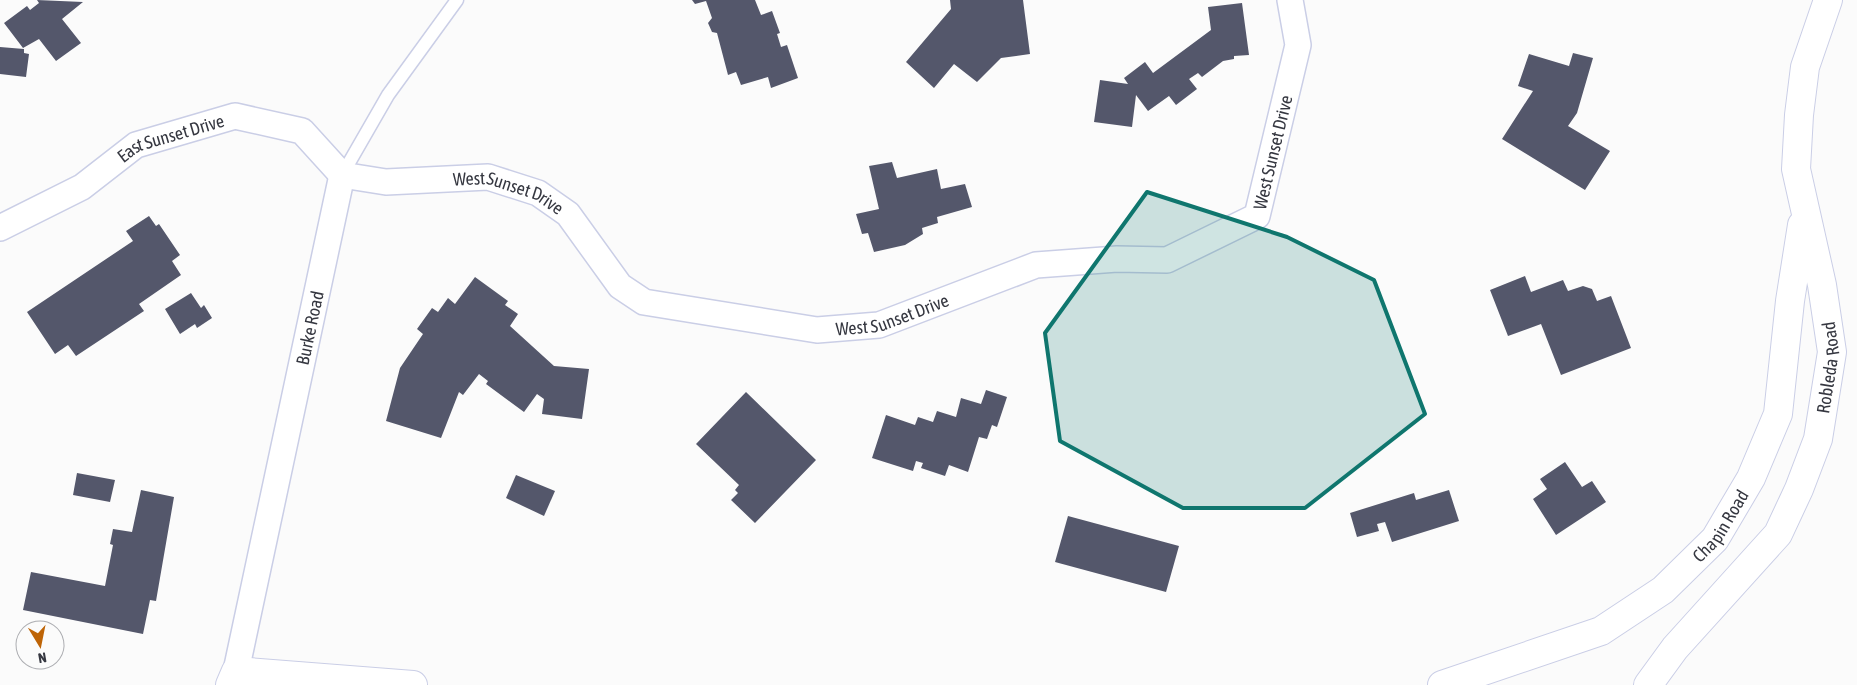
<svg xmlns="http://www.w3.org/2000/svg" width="1857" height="685" viewBox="0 0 1857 685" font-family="'Asap Condensed',sans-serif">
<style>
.building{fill:#54576b}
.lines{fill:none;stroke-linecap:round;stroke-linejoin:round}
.service-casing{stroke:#cacee6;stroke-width:15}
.minor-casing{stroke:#cacee6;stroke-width:28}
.tertiary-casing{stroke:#cacee6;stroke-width:30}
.service{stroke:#fff;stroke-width:12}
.minor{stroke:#fff;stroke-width:25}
.tertiary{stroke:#fff;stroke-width:28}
.marked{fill:#0f766e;fill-opacity:0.2;stroke:#0f766e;stroke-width:4;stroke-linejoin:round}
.labels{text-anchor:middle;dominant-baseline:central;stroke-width:5;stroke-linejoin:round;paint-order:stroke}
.street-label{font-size:18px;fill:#363841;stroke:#fbfbfb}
</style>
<rect width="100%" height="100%" fill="#fbfbfb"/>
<!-- building -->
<g class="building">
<path d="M37,0l46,2 -21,17 19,24 -25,18 -17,-22 -16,9 -19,-25 23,-17 3,4 9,-7z"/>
<path d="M692,0h63l6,15 11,-4 8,22 -3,1 4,13 6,-2 11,33 -27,10 -3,-11 -27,8 -5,-13 -8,3 -11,-42 -5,-1 -4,-9 4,-5 -6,-17 -11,3z"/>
<path d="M950,0h73l7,54 -29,4 -24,24 -23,-18 -20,24 -28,-26 45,-53z"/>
<path d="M1242,3l7,52 -15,1v3l-11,2 -21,16 -4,-4 -9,6 8,10 -21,16 -7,-9 -21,15 -12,-16 -4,32 -38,-5 6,-42 28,4 -4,-6 21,-16 8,11 58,-43 -3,-23z"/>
<path d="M0,47l24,2v4l5,1 -3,23 -26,-3z"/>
<path d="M1573,53l20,5 -16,55 -9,13 42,25 -25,39 -83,-51 31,-48 -15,-5 11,-32 40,12z"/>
<path d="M892,162l5,16 40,-9 4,20 24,-5 7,23 -35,10 1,6 -16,5 1,6 -18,11 -31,7 -6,-19 -6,1 -6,-20 23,-5 -10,-43z"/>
<path d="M149,216l7,10 3,-2 21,31 -8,6 9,14 -42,29 5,7 -68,45 -8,-11 -13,9 -28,-42 106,-71 -7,-10z"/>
<path d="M1525,276l6,16 32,-12 5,11 15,-5 9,3 5,12 14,-5 20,52 -70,27 -20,-51 -33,12 -18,-46z"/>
<path d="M475,277l33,24 -3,4 13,9 -8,12 44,40 35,3 -7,50 -40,-5 2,-15 -7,-5 -13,18 -38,-28 2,-3 -9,-7 -16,21 -4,-3 -18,46 -55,-17 14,-53 23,-34 -6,-5 15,-21 6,4 10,-14 7,6z"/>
<path d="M191,293l10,15 3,-3 8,13 -15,10 -2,-4 -15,10 -15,-25z"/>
<path d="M986,390l21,7 -10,30 -5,-2 -5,14 -8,-2 -11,35 -19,-7 -4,11 -24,-8 2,-5 -7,-2 -3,10 -41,-13 14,-43 29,10 3,-8 15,5 4,-11 19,6 5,-19 20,6z"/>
<path d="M746,392l70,68 -61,63 -24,-23 7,-7 -3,-3 4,-5 -43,-41z"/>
<path d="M1565,462l17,25 10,-6 14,21 -50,33 -23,-36 14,-10 -7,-10z"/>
<path d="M77,473l38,7 -5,22 -37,-7z"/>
<path d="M516,475l39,16 -11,25 -38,-18z"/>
<path d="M141,490l33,7 -18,104 -6,-1 -7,34 -120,-24 8,-38 74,14 8,-41 -3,-1 3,-15 19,3z"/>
<path d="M1449,490l10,31 -67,21 -7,-20 -8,2 2,7 -22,6 -7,-24 64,-20 2,7z"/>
<path d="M1068,516l111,30 -13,46 -111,-30z"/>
</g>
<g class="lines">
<defs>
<path id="service" d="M342,175l46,-80 69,-95"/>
<g id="minor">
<path id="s1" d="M342,175l44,7 102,-5 50,16 30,21 52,72 24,16 173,28 62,-5 157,-60 81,-6 50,1 90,-44 41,-171 -8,-45"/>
<path id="s2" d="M0,228l82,-41 54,-42 99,-29 67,15 40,44"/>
<path id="s3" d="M236,671l106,-496"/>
</g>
<g id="tertiary">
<path d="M230,685l6,-14 177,14"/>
<path id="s4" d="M1442,685l159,-54 62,-41 52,-51 36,-61 27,-64 12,-113 12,-76"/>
<path id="s5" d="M1648,685l27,-37 103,-114 21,-45 19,-50 14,-87 -10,-67 -26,-116 3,-54 6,-48 23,-67"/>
</g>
</defs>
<!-- service casing -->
<use href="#service" class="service-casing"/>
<!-- minor casing -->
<use href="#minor" class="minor-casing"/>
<!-- tertiary casing -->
<use href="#tertiary" class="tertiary-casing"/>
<!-- service -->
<use href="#service" class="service"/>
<!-- minor -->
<use href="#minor" class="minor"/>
<!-- tertiary -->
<use href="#tertiary" class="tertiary"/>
</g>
<!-- marked area -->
<path class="marked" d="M1147,192l140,45 87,43 51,134 -120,94h-122l-123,-67 -15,-108z"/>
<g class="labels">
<!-- street labels -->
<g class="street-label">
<text stroke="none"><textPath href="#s2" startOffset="195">East Sunset Drive</textPath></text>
<text stroke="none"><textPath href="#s1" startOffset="1056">West Sunset Drive</textPath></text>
<text stroke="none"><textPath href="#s1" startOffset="170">West Sunset Drive</textPath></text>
<text stroke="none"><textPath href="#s1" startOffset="606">West Sunset Drive</textPath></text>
<text stroke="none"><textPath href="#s3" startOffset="351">Burke Road</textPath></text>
<text stroke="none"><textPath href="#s5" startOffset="375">Robleda Road</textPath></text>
<text stroke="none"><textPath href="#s4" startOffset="329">Chapin Road</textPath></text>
</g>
</g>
<!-- north arrow -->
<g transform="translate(40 645) rotate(170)"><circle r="24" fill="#fbfbfb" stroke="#acadb1"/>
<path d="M0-4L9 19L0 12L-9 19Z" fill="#be6406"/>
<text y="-8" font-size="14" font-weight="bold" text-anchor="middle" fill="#363841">N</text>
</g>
</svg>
